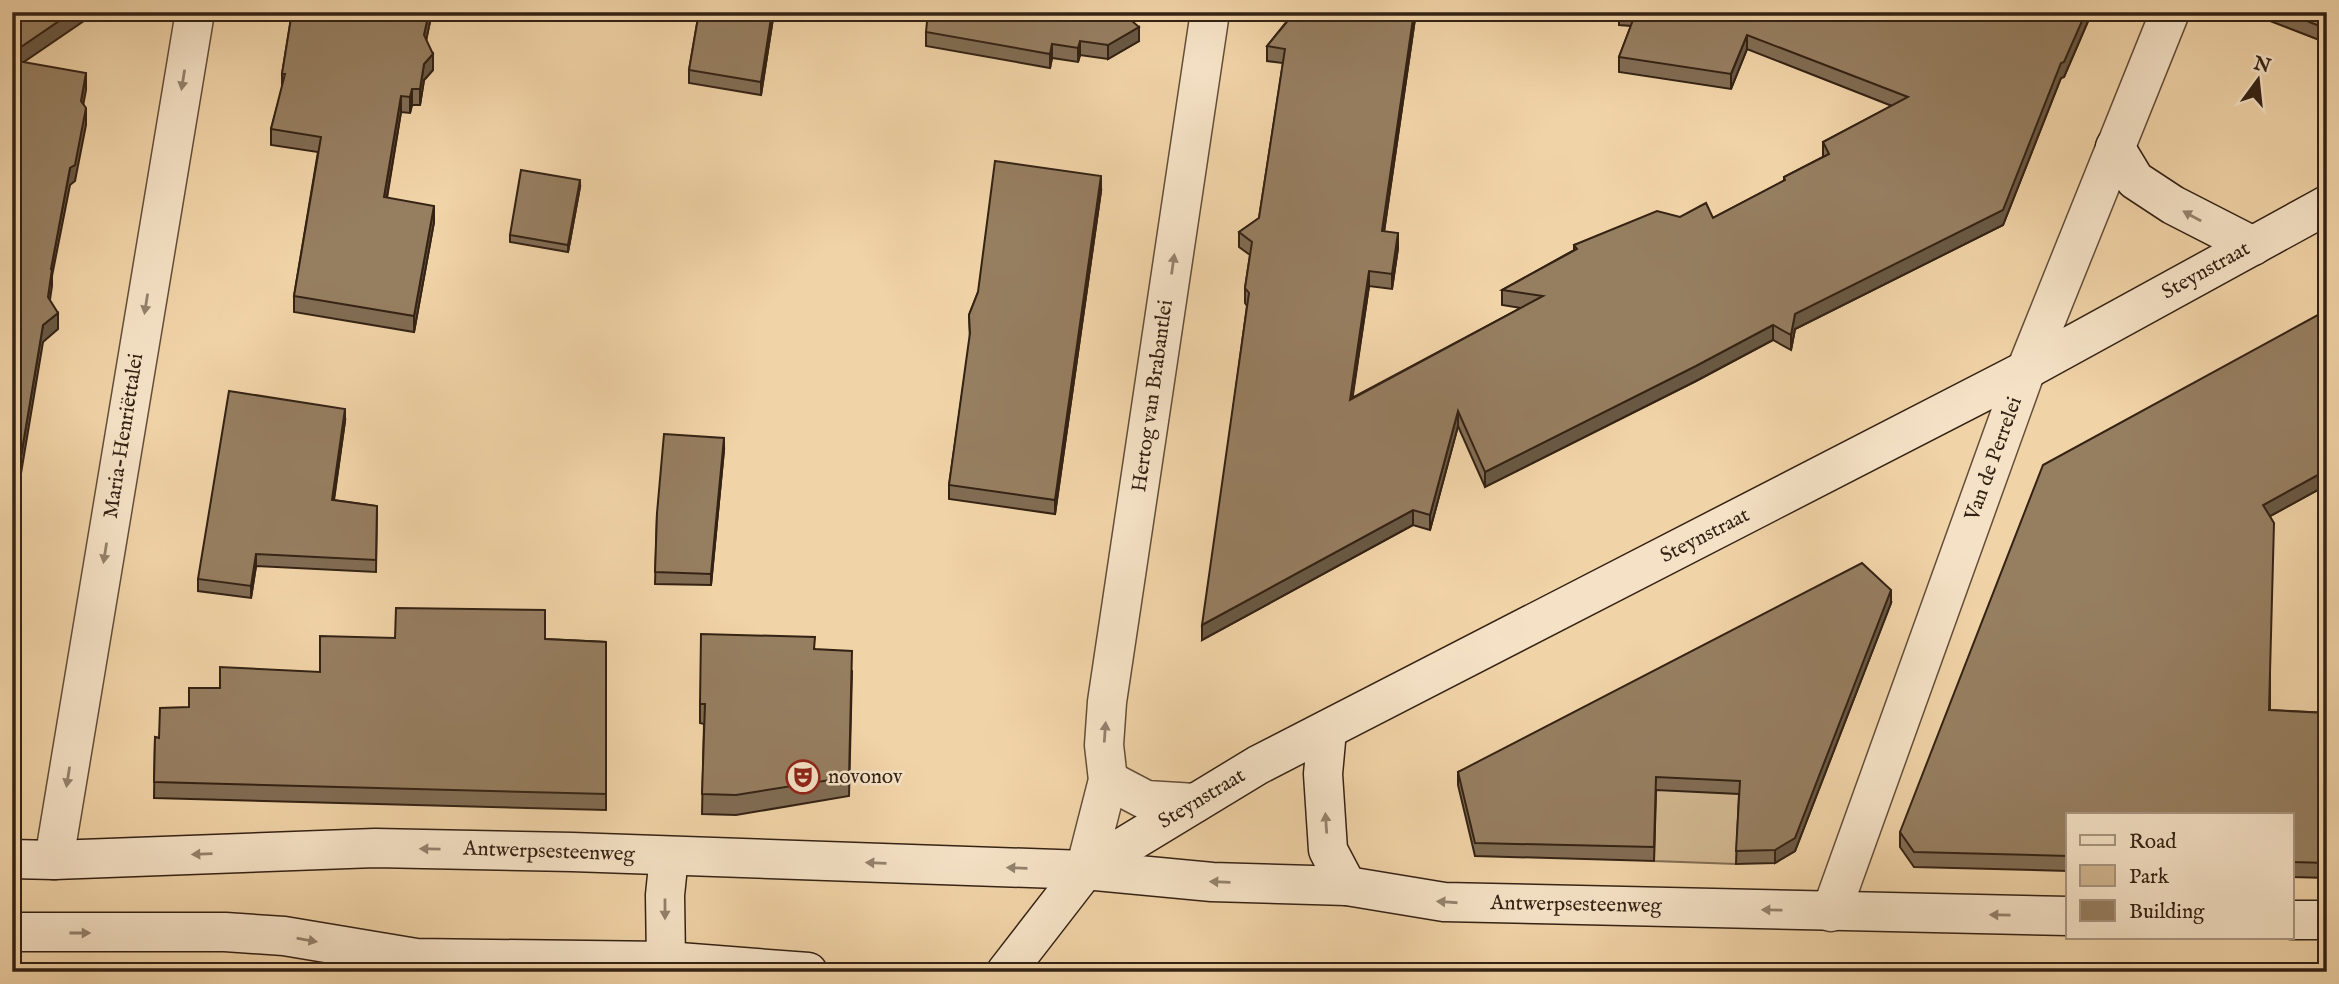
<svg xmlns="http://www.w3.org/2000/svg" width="2339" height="984" viewBox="0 0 2339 984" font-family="'IM FELL English',serif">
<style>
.green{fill:#d0b58e;stroke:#826c51;stroke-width:2}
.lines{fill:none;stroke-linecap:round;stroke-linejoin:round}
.street-casing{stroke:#634e39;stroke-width:41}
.secondary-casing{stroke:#342214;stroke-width:41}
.street{stroke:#f5e2c6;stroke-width:38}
.secondary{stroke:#f5e2c6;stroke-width:38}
.wall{fill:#816c53;stroke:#342214;stroke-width:2}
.shaded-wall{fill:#695843;stroke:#342214;stroke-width:2}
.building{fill:#967e60;stroke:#342214;stroke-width:2}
.oneway{fill:#94826d}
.labels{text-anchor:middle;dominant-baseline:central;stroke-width:5;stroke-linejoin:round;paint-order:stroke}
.street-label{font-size:21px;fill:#342214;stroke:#f5e2c6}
.poi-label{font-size:21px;fill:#342214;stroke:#f5e2c6;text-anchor:start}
</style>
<rect width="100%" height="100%" fill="#f0d3a7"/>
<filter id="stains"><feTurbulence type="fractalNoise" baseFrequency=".00286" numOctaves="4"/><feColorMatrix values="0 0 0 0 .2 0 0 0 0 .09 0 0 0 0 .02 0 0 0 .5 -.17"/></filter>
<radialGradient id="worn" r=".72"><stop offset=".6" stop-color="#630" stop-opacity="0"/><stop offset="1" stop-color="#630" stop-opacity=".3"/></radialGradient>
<!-- green -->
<path class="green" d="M1743,741l-7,123 -82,-3 2,-71z"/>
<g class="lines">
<defs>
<g id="street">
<path d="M1108,780l38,20 49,3"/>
<path d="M54,860l141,-848"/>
<path d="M1085,870l23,-90 -4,-35 3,-43 103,-690"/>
<path d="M1831,912l195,-542 144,-358"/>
</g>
<g id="secondary">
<path d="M2115,147l20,33 38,25 80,41"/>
<path d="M1327,730l-4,44 5,76 19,36"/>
<path d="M12,859l42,1 321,-12 197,4 513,18 127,12 135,4 97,16 624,14"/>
<path d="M2292,920h35"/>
<path d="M12,932h213l59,4 132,22 250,3 142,11"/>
<path d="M661,972l5,-11 -1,-66 4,-39"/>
<path d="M1006,972l79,-102 173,-105 768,-395 301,-165"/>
</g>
</defs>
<!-- street casing -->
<use href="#street" class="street-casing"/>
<!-- secondary casing -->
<use href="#secondary" class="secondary-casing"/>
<!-- street -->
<use href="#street" class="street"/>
<!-- secondary -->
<use href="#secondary" class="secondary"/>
</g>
<!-- wall -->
<g class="wall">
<path d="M292,12h140l-6,28 7,30 -9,10 -4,25h-8l-2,8 -9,-1 -14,86 47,24 -20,110 -120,-20v-16l24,-144 -47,-7v-16l11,-40v-15z"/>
<path d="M699,12h75l-13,83 -72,-12v-13z"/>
<path d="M1127,12l-1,3 13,26 -31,18 -28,-4 -2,7 -26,-4 -2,10 -124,-22v-14z"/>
<path d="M1287,12h129l-32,219 14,17 -6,41 -23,-3 -17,112 169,-90 -19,-3v-15l72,-40v-5l106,-28 33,1 71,-37v-4l39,-20v-15l69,-36 -145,-57 -16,40 -112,-17v-15l12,-31 -12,-1v-13h473l-28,65 -3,1 -58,147 -208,104 -4,21 -18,-10 -77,41 -211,106 -27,-61 -28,104 -17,-5 -211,115 45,-334 -2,-3v-15l5,-33 -11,-8v-15l20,-14 24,-155 -16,-2v-15l21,-26z"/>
<path d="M2265,12h62v31l-62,-24z"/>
<path d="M580,187l-12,65 -58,-10v-7z"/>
<path d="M1101,191l-46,323 -106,-15v-14l21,-146 -1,-24 9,-23z"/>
<path d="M2327,310v175l-57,31v194l57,3v165l-35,-1v-63h-224v57l-154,-4 -14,-20v-15z"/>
<path d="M345,421l-11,79 43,6 -1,66 -120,-6 -5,32 -53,-7v-12z"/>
<path d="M724,450l-13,135 -56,-1 2,-71z"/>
<path d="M1891,603l-96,248 -20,12 -39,1 3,-70 -83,-4 -2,71 -179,-5 -17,-71v-13z"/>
<path d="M545,639l61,3v168l-452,-12 1,-61 4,1 61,-50 100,-16z"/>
<path d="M815,649l37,22 -3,125 -113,19 -34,-1 2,-90 -4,-1v-19z"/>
</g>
<!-- shaded-wall -->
<g class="shaded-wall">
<path d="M72,12h25l-85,58v-17z"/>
<path d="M429,12h3l-8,39v-16z"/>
<path d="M772,12h2l-13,83v-13z"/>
<path d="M1414,12h2l-34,234v-15z"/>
<path d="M2086,12h6l-28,65 -3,1 -58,147 -208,104 -4,21v-15l4,-21 266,-251z"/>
<path d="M1139,27v14l-31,18v-14z"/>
<path d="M1747,35v14l-16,40v-15z"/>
<path d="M1080,41v14l-2,7v-14z"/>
<path d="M1052,44v14l-2,10v-14z"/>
<path d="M433,54v16l-9,10 -4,25v-16l4,-25z"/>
<path d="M86,73v17l-5,27v-16z"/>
<path d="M412,89v16l-2,8v-16z"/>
<path d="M401,96v16l-17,101v-16z"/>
<path d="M86,108v17l-11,56 -5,4 -18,91v10l-4,27v-16l3,-28 19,-101z"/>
<path d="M1101,176v15l-46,323v-14z"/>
<path d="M580,180v7l-12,65v-7z"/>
<path d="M434,206v16l-20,110v-16z"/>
<path d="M1398,233v15l-6,41v-15z"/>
<path d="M1369,271v15l-19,129v-15z"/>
<path d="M58,313v16l-15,13 -31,185v-17l31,-185z"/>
<path d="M1773,325v15l-77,41 -211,106v-15z"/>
<path d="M345,409v12l-13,91v-12z"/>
<path d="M1458,411v15l-28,104v-15z"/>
<path d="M724,438v12l-13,135v-11z"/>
<path d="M2327,470v15l-64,35v-15z"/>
<path d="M1413,510v15l-211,115v-15z"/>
<path d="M256,554v12l-5,32v-12z"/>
<path d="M1891,590v13l-96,248 -20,12v-13z"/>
</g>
<!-- building -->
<g class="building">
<path d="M12,12h60l-60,41z"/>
<path d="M292,12h137l-5,23 9,19 -9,10 -4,25h-8l-2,8 -9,-1 -17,101 50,9 -20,110 -120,-20 27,-159 -50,-8 14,-55h-3z"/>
<path d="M699,12h73l-11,70 -72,-12z"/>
<path d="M928,12h197l-1,2 15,13 -31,18 -28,-4 -2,7 -26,-4 -2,10 -124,-22z"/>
<path d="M1290,12h124l-32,219 16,2 -6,41 -23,-3 -19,129 193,-104 -41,-6 75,-41 -3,-4 83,-34 23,6 26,-14 7,15 72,-38 -1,-3 45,-23 -6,-12 85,-45 -161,-62 -16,39 -112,-17 17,-45h450l-22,50 -3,1 -58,147 -208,104 -4,21 -18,-10 -77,41 -211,106 -27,-61 -28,104 -17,-5 -211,115 47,-332 -4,-5 7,-46 -13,-10 20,-14 26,-169 -18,-3 24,-29z"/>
<path d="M2284,12h43v17z"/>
<path d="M12,60l74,13 -5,28 5,7 -11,57 -5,3 -19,101h1l-4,28 10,16 -15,12 -31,185z"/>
<path d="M995,161l106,15 -46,324 -106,-15 21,-152 -1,-18 9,-23z"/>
<path d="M521,170l59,10 -12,65 -58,-10z"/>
<path d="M2327,310v160l-64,35 11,18 -5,187 58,3v150l-35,-1v-48h-224v42l-154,-4 -14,-20 143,-367z"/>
<path d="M229,391l116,18 -13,91 45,6 -1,54 -120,-6 -5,32 -53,-7z"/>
<path d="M664,434l60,4 -13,136 -56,-2 2,-59z"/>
<path d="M1862,563l29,27 -96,248 -20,12 -39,1 4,-70 -84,-4 -2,70 -179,-4 -17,-71z"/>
<path d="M396,608l149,2v29l61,3v152l-452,-12 1,-45 4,1 1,-30 29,-1v-19h31v-21l100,5v-36l75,2z"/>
<path d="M701,634l114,3 -1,12 38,2 -3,126 -113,18 -34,-1 3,-90h-5z"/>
<path d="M12,967l174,5h-174z"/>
</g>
<!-- one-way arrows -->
<defs><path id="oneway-solid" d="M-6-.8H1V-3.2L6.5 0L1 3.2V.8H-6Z" transform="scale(1.75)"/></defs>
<g class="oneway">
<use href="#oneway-solid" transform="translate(183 80) rotate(99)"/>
<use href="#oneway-solid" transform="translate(2192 216) rotate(-151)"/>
<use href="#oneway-solid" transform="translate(1173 264) rotate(-82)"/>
<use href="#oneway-solid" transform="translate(146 304) rotate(99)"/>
<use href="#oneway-solid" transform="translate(105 553) rotate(99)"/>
<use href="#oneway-solid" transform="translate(1105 732) rotate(-86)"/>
<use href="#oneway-solid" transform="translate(68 777) rotate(99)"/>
<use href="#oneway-solid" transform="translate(1326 823) rotate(-94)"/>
<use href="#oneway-solid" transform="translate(430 849) rotate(-179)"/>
<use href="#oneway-solid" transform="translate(202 854) rotate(178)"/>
<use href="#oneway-solid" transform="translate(876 863) rotate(-178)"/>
<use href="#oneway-solid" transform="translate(1017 868) rotate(-178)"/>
<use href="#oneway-solid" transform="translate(1220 882) rotate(-178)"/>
<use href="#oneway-solid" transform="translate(1447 902) rotate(-176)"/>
<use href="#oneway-solid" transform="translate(665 909) rotate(90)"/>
<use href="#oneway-solid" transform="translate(1772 910) rotate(-179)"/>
<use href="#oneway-solid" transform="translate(2000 915) rotate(-179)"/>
<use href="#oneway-solid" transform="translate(80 933)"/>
<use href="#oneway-solid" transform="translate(307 940) rotate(10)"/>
</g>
<!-- icons -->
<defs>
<symbol id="theatre-ring" viewBox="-11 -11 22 22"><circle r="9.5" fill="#f5e2c6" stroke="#8f2418" stroke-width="1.5"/><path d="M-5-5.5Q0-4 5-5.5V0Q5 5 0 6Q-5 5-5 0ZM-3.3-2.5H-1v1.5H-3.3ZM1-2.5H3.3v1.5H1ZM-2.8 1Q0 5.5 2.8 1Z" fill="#8f2418"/></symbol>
</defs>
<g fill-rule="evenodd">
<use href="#theatre-ring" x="784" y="758" width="38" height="38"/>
</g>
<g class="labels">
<!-- street labels -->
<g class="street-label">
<text transform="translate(2206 271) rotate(-29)">Steynstraat</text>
<text transform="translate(1153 396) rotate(-82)">Hertog van Brabantlei</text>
<text transform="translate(124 436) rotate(-81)">Maria-Henriëttalei</text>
<text transform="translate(1994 459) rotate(-70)">Van de Perrelei</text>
<text transform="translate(1705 536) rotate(-27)">Steynstraat</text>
<text transform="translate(1202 799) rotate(-31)">Steynstraat</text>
<text transform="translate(549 852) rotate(2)">Antwerpsesteenweg</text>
<text transform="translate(1576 905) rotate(1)">Antwerpsesteenweg</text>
</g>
<!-- poi labels -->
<g class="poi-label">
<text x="828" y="777">novonov</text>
</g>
</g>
<!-- margin -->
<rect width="2339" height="984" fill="none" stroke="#f0d3a7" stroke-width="42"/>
<rect x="14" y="14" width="2311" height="956" fill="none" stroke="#342214" stroke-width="3.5"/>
<rect x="21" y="21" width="2297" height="942" fill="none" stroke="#342214" stroke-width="2"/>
<!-- legend -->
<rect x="2066" y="813" width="228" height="126" fill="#f5e2c6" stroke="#a8957f" stroke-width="2"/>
<rect x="2080" y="835" width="35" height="10" fill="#f5e2c6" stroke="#a8957f" stroke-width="2"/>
<text x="2129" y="848" font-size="21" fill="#342214">Road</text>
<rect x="2080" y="865" width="35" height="21" fill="#d0b58e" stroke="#a8957f" stroke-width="2"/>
<text x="2129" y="883" font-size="21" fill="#342214">Park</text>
<rect x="2080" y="900" width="35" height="21" fill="#967e60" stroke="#a8957f" stroke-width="2"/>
<text x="2129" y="918" font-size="21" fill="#342214">Building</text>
<!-- north arrow -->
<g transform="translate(2258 80) rotate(15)" stroke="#f5e2c6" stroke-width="5" paint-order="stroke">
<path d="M0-5L12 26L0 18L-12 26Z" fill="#342214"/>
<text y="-10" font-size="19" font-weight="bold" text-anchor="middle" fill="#342214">N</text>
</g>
<rect width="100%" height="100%" filter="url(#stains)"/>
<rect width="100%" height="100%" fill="url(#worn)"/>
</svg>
